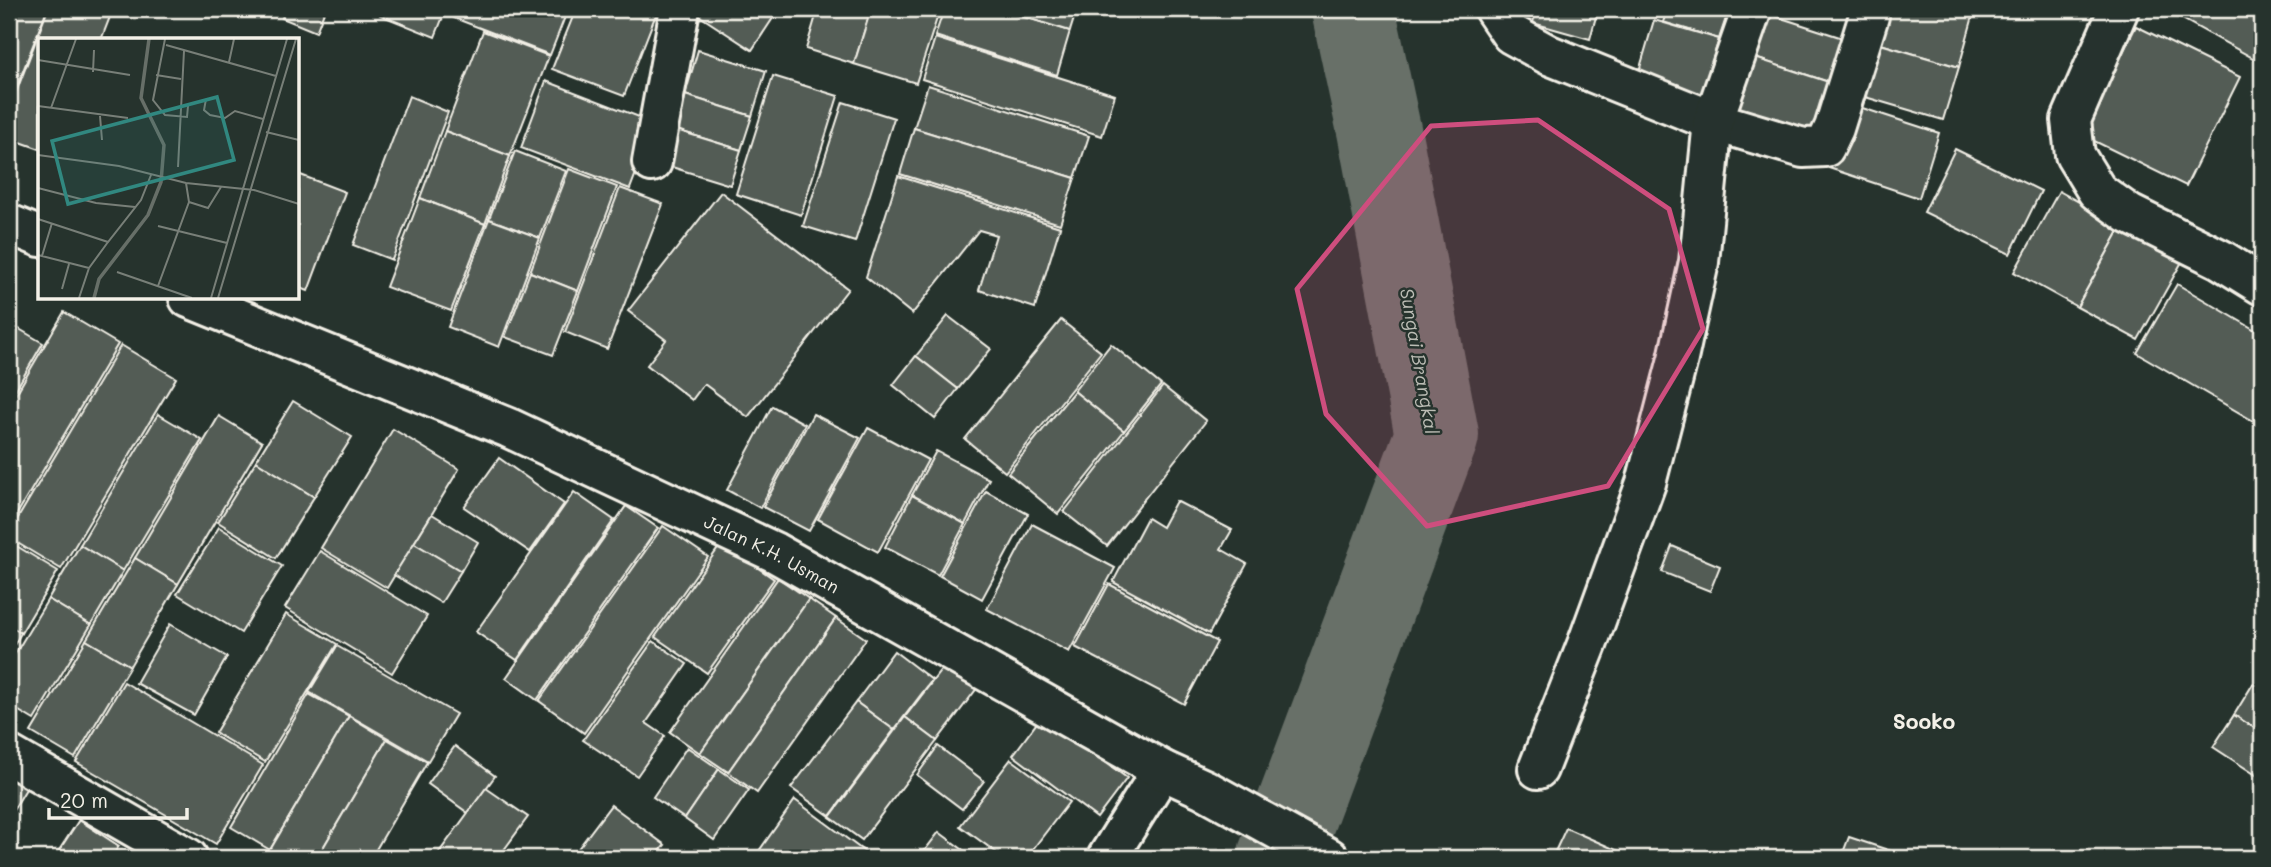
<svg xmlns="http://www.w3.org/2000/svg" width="2271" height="867" viewBox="0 0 2271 867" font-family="Mali,sans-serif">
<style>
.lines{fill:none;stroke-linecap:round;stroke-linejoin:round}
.river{stroke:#676f68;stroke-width:84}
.building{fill:#525c55;stroke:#f4f1e8;stroke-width:2}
.street-casing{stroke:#f4f1e8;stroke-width:44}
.secondary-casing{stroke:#f4f1e8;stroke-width:44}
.street{stroke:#26332d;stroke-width:38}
.secondary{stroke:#26332d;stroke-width:38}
.marked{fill:#ce4e7e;fill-opacity:0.2;stroke:#ce4e7e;stroke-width:5;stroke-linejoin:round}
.labels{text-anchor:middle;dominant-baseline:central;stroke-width:5;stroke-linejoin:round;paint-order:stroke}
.street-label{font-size:18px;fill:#f4f1e8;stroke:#26332d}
.water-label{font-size:19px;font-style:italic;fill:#bcbdb5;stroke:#26332d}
.quarter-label{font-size:21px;font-weight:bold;fill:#f4f1e8;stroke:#26332d}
.inset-river{fill:none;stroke:#676f68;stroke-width:3.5}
.inset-road{fill:none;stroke:#787f78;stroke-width:2}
.view{fill:#318880;fill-opacity:0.15;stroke:#318880;stroke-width:3.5}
.inset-edge{fill:none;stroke:#f4f1e8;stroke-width:3.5}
</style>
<rect width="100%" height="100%" fill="#26332d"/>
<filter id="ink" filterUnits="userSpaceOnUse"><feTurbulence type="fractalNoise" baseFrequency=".0143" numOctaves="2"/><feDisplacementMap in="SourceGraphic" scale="14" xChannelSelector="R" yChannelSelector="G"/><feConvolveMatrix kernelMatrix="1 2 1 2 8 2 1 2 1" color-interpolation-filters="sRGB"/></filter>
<g filter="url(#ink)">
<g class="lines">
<!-- river -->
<path class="river" d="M1279,858l158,-423 -58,-305 -26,-121"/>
</g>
<!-- building -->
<g class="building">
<path d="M9,9h38l-38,98z"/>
<path d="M48,9h65l-12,31h-61v109l-31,-11v-27z"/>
<path d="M285,9h40l-9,23 -34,-14z"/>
<path d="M382,9h64l-11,28 -55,-22z"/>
<path d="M457,9h111l-18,46 -96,-37z"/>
<path d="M576,9h82l-34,87 -72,-27z"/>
<path d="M693,9h86l-27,41 -60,-39z"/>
<path d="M818,9h53l-17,55 -48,-15z"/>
<path d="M871,9h69l-24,74 -62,-19z"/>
<path d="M944,9h54l72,22 -13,44 -122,-39z"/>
<path d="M998,9h79l-7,22z"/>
<path d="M1536,9h62l-8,30 -57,-16z"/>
<path d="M1668,9h61l-10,30 -56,-17z"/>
<path d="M1880,9h67l26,7 -14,51 -89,-26z"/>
<path d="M2183,9h79v54l-83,-46z"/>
<path d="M1769,14l86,28 -14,44 -86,-28z"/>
<path d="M1654,20l65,19 -18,58 -64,-19z"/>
<path d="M2136,26l104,51 -54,109 -104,-51z"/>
<path d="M483,31l66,25 -39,100 -65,-25z"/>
<path d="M935,38l180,57 -13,41 -180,-57z"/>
<path d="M1870,41l89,26 -16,53 -88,-26z"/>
<path d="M698,50l68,21 -14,45 -67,-21z"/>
<path d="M1755,58l86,28 -18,56 -86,-28z"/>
<path d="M773,76l65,20 -37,119 -65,-21z"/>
<path d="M546,81l109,42 -25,66 -109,-41z"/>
<path d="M928,85l161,51 -14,42 -161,-50z"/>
<path d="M685,95l67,21 -11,34 -68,-21z"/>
<path d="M409,96l39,16 -56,148 -39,-15z"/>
<path d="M843,102l51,16 -39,124 -52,-16z"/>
<path d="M1850,104l89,29 -20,65 -90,-30z"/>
<path d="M914,128l161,50 -15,46 -160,-50z"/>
<path d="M673,129l68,21 -11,35 -68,-21z"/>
<path d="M445,131l65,25 -25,68 -65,-26z"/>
<path d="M1955,149l86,42 -31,63 -86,-42z"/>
<path d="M515,151l51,20 -26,67 -51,-19z"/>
<path d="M569,169l48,18 -39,104 -48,-19z"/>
<path d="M298,174l47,18 -37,99 -10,-4z"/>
<path d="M898,176l162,51 -25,81 -56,-18 17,-55 -17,-5 -67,84 -46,-37z"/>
<path d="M620,188l43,16 -56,145 -42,-17z"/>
<path d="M2059,191l63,35 -45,81 -63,-35z"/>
<path d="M721,192l127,97 -100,128 -44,-33 -12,16 -45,-35 19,-25 -38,-29z"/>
<path d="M420,198l65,26 -34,87 -65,-24z"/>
<path d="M489,219l51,19 -41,109 -51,-20z"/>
<path d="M2122,226l61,34 -45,80 -61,-33z"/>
<path d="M530,272l48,19 -25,64 -48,-18z"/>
<path d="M2177,284l85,50v92l-125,-73z"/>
<path d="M64,312l54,32 -107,180 -2,-2v-116z"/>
<path d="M948,316l43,33 -33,40 -42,-33z"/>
<path d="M1061,320l40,32 -96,120 -40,-33z"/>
<path d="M9,323l34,20 -34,58z"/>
<path d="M1111,344l50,41 -37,46 -50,-40z"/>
<path d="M121,345l55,33 -115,191 -52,-31v-5z"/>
<path d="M916,356l42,33 -23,30 -42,-34z"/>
<path d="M1163,386l43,35 -99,125 -43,-34z"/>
<path d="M1074,391l50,40 -66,83 -50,-41z"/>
<path d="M293,401l59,36 -38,60 -58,-36z"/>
<path d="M772,406l33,18 -45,84 -33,-18z"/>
<path d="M158,414l44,26 -79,131 -43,-26z"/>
<path d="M813,414l47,24 -51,93 -46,-24z"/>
<path d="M219,416l43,26 -84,142 -43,-26z"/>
<path d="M868,428l60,32 -50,92 -60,-33z"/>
<path d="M393,429l66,40 -72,119 -66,-40z"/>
<path d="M936,451l53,28 -24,45 -53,-29z"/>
<path d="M499,458l65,46 -34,48 -66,-45z"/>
<path d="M256,461l58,36 -38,61 -58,-36z"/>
<path d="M986,491l42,23 -46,85 -42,-23z"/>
<path d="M574,492l40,28 -97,140 -41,-28z"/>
<path d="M912,495l53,29 -27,51 -53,-28z"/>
<path d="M1176,501l56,29 -11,19 26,15 -38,70 -96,-52 34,-64 15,9z"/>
<path d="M626,506l32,22 -121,172 -31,-22z"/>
<path d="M432,514l46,28 -17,29 -47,-28z"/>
<path d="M1032,524l83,44 -46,84 -82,-43z"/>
<path d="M663,526l45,31 -124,176 -45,-32z"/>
<path d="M219,527l63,39 -41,67 -64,-39z"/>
<path d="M10,542l48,29 -37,62 -12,-8z"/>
<path d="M414,543l47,28 -20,32 -47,-28z"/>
<path d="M722,543l52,36 -67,94 -52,-36z"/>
<path d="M80,545l43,26 -32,54 -43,-26z"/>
<path d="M1672,546l48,20 -10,25 -48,-19z"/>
<path d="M320,551l107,65 -35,57 -107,-65z"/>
<path d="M135,558l43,26 -48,82 -44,-26z"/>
<path d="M778,578l31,21 -109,154 -30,-21z"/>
<path d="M1109,584l108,58 -33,62 -109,-57z"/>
<path d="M48,599l43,26 -57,95 -25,-15v-41z"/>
<path d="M809,599l27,19 -108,154 -28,-19z"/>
<path d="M286,614l51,30 -72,118 -50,-29z"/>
<path d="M836,618l30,21 -109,154 -29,-21z"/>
<path d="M170,624l57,33 -33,58 -58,-32z"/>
<path d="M9,625l12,8 -12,21z"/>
<path d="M86,640l44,26 -55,92 -44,-26z"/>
<path d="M653,641l34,23 -41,59 19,13 -28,40 -54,-36z"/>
<path d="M337,646l119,68 -28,47 -119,-69z"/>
<path d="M894,651l38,29 -38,50 -38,-28z"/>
<path d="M952,656l32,23 -47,62 -32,-24z"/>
<path d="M124,682l139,83 -47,79 -140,-82z"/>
<path d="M2253,684l9,6v43l-28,-18z"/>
<path d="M309,694l40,22 -79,134 -39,-23z"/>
<path d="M856,702l38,28 -64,86 -39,-28z"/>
<path d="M2234,715l28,18v46l-49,-32z"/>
<path d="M349,716l38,23 -70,119h-33l-14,-8z"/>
<path d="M1042,716l85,62 -30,40 -84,-63z"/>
<path d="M905,717l32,24 -75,99 -32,-23z"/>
<path d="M387,739l40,23 -56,96h-54z"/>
<path d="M455,746l40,30 -27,37 -40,-29z"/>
<path d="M938,746l46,35 -22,28 -45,-34z"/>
<path d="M687,747l32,22 -34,50 -32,-22z"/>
<path d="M1011,759l58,43 -43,56h-22l-44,-32z"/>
<path d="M719,769l30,21 -35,50 -29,-21z"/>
<path d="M9,771l20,13 -20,33z"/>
<path d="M486,788l42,29 -30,41h-63z"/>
<path d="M795,800l78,58h-119z"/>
<path d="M611,805l54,40 -11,13h-83z"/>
<path d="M79,820l40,26 -8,12h-57z"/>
<path d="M1566,828l66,29 -80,1z"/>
<path d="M939,832l35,26h-55z"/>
<path d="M1849,837l63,21h-71z"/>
</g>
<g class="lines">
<defs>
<g id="street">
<path d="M1494,9l17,25 38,21 164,66 90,27 22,-1 9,-19 35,-112"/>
<path d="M2119,9l-48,111 4,35 22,36 32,23 91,45 42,26"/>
<path d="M652,162l28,-153"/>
<path d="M9,755l179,103"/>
<path d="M1538,769l50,-127 58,-159 32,-124 21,-97 14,-141 39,-112"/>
<path d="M1107,858l55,-88"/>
</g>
<g id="secondary">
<path d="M9,224l31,13"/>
<path id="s1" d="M189,298l320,130 265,124 388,218 42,19 125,69"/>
</g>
</defs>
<!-- street casing -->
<use href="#street" class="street-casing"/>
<!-- secondary casing -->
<use href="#secondary" class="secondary-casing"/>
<!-- street -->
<use href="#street" class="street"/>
<!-- secondary -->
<use href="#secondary" class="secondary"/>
</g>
</g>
<!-- marked area -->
<path class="marked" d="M1538,120l131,89 34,120 -95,157 -181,40 -101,-112 -29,-125 134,-163z"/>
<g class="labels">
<!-- street labels -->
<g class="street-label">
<text stroke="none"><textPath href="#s1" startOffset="637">Jalan K.H. Usman</textPath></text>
</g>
<!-- water labels -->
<g class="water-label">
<text transform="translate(1420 361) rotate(80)">Sungai Brangkal</text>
</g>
<!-- quarter labels -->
<g class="quarter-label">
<text x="1924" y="720">Sooko</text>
</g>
</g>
<!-- overview -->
<g transform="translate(38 38)">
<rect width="261" height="261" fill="#26332d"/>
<path class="inset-river" d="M56,260l5,-19 49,-64 13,-33 3,-37 -23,-47 8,-59"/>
<path class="inset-road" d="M127,1l-12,61 12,15 22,2 1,-11M128,7l110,31M0,22l92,15M191,24l5,-23M55,34l1,-22M118,37l25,4M168,61l-2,11 6,5 15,3 10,-7 28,8M0,68l90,12M13,70l25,-69M62,78l2,24M228,94l33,8M0,117l81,11 67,17 68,7 45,14M140,129l6,-116M0,150l58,15 39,4M151,164l19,6 13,-21M0,181l70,23 33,-42 10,-25M120,188l69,17M0,217l51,13 -10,30M4,218l10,-33M51,230l19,-26M79,234l75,26M120,248l31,-84 -3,-19M24,251l7,-25M173,260l76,-259M180,260l78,-259"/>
<path class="view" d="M179,59l17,63 -166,44 -16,-63z"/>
<rect width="261" height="261" class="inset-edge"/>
</g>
<!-- margin -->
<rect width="2271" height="867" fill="none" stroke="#26332d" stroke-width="35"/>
<rect x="18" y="18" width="2236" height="832" fill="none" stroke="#f4f1e8" stroke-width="2.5" filter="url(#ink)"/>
<!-- scale -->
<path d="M49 808v10h138v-10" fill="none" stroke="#f4f1e8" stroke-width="3.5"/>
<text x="60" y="808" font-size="21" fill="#f4f1e8" stroke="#26332d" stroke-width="5" paint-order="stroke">20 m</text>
</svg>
